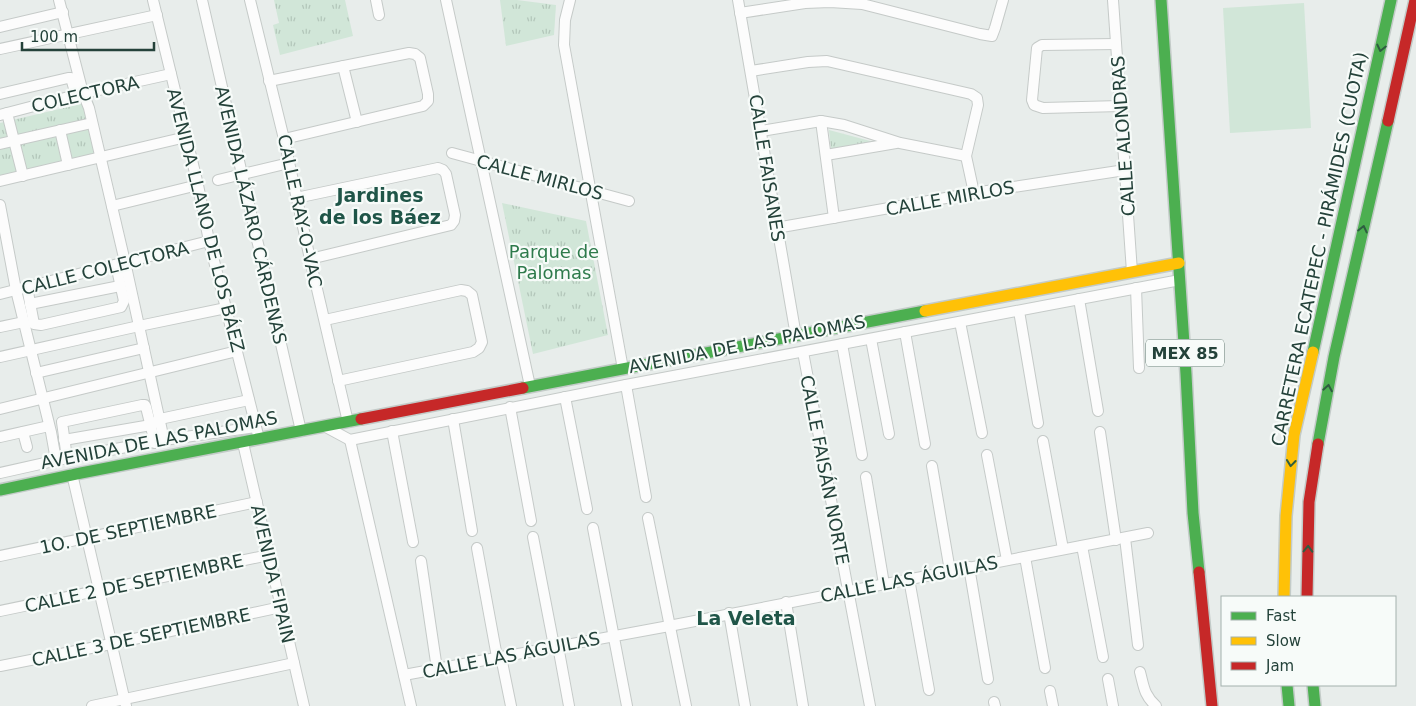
<svg xmlns="http://www.w3.org/2000/svg" width="1416" height="706" viewBox="0 0 1416 706" font-family="'DejaVu Sans',sans-serif">
<style>
.grass{fill:#d1e6d8}
.park{fill:url(#park-tufts)}
.lines{fill:none;stroke-linecap:round;stroke-linejoin:round}
.street-casing{stroke:#c5cac8;stroke-width:12}
.fast-casing{stroke:#c3cbc8;stroke-width:14}
.slow-casing{stroke:#c3cbc8;stroke-width:14}
.jam-casing{stroke:#c3cbc8;stroke-width:14}
.street{stroke:#fcfcfc;stroke-width:10}
.fast{stroke:#4caf50;stroke-width:11}
.slow{stroke:#ffc107;stroke-width:11}
.jam{stroke:#c62828;stroke-width:11}
.oneway{stroke:#2e5d40}
.labels{text-anchor:middle;dominant-baseline:central;stroke-width:4.5;stroke-linejoin:round;paint-order:stroke}
.shield{fill:#f7fbf9;stroke:#637a73;stroke-width:1}
.shield-label{font-size:16px;font-weight:bold;fill:#24423a}
.street-label{font-size:18px;fill:#24423a;stroke:#f7fbf9}
.park-label{font-size:18px;fill:#2d7a4b;stroke:#f7fbf9}
.neighbourhood-label{font-size:19px;font-weight:bold;fill:#1f5548;stroke:#f7fbf9}
</style>
<defs>
<pattern id="park-tufts" width="24" height="20" patternUnits="userSpaceOnUse" patternTransform="scale(1.25)"><rect width="24" height="20" fill="#d1e6d8"/><path d="M3 7l-1-3M5 7V3M7 7l1-3M15 17l-1-3M17 17v-4M19 17l1-3" fill="none" stroke="#b3c6ba"/></pattern>
</defs>
<rect width="100%" height="100%" fill="#e8edeb"/>
<!-- grass -->
<path class="grass" d="M1304,3l7,125 -81,5 -7,-125z"/>
<!-- park -->
<g class="park">
<path d="M274,0h71l8,36 -73,19 -7,-30 6,-2z"/>
<path d="M500,0h17l39,5 -2,30 -48,11z"/>
<path d="M93,101l11,52 -104,25v-55z"/>
<path d="M829,130l45,12 -43,7z"/>
<path d="M502,203l84,18 22,114 -75,19z"/>
</g>
<g class="lines">
<defs>
<g id="street">
<path d="M59,0l24,93 6,15 36,154 39,178"/>
<path d="M153,0l45,185 11,56 50,198"/>
<path d="M202,0l99,431"/>
<path d="M250,0l34,139 26,120 38,163"/>
<path d="M376,0l3,15"/>
<path d="M446,0l84,386"/>
<path d="M570,0l-5,20 -1,25 59,324"/>
<path d="M738,0l58,336"/>
<path d="M1113,0l19,272"/>
<path d="M740,13l65,-10 25,-1 32,2 118,30 12,2 3,-8 8,-28"/>
<path d="M0,27l63,-15"/>
<path d="M1116,44l-74,1 -5,3 -5,52 2,5 9,3 78,-2"/>
<path d="M0,49l157,-34"/>
<path d="M343,66l14,56"/>
<path d="M751,71l57,-9 19,-1 144,33 6,4 1,7 -12,51 8,37"/>
<path d="M269,81l140,-28 6,1 5,4 8,36v7l-5,5 -139,33"/>
<path d="M0,94l68,-16h3l5,17"/>
<path d="M7,113l16,63"/>
<path d="M0,115l76,-20 95,-21"/>
<path d="M821,121l13,97"/>
<path d="M60,130l8,35"/>
<path d="M761,131l60,-10 23,4 56,18 66,13"/>
<path d="M0,144l92,-21"/>
<path d="M452,153l177,48"/>
<path d="M826,155l70,-12"/>
<path d="M218,180l71,-17"/>
<path d="M0,181l186,-44"/>
<path d="M296,198l142,-30 5,2 3,4 9,41 -1,6 -3,4 -141,34"/>
<path d="M0,205l16,85 35,142 5,28"/>
<path d="M112,206l86,-21"/>
<path d="M776,228l198,-35 151,-23"/>
<path d="M27,287l7,37 7,1 80,-18 3,-6 -8,-36"/>
<path d="M1136,288l3,80"/>
<path d="M0,294l209,-53"/>
<path d="M1079,299l19,112"/>
<path d="M30,304l90,-18"/>
<path d="M1019,311l19,112"/>
<path d="M325,320l136,-30 6,1 5,4 10,47 -3,6 -6,4 -135,29"/>
<path d="M960,322l22,111"/>
<path d="M0,327l24,-5"/>
<path d="M905,332l20,112"/>
<path d="M871,339l18,95"/>
<path d="M842,344l20,111"/>
<path d="M803,352l67,354"/>
<path d="M0,357l139,-31 87,-18"/>
<path d="M36,373l108,-25"/>
<path d="M626,385l20,112"/>
<path d="M565,397l22,112"/>
<path d="M510,407l21,114"/>
<path d="M0,409l237,-58"/>
<path d="M453,419l19,112"/>
<path d="M324,426l26,14 276,-55 554,-105"/>
<path d="M392,431l21,111"/>
<path d="M23,432l4,15"/>
<path d="M1100,432l16,108"/>
<path d="M0,437l49,-11"/>
<path d="M64,440l87,-15 9,-6 89,-19"/>
<path d="M350,440l61,266"/>
<path d="M1043,441l20,108"/>
<path d="M243,443l61,263"/>
<path d="M987,455l20,105"/>
<path d="M67,458l-5,-36 80,-17h3l1,2 9,36"/>
<path d="M932,466l18,105"/>
<path d="M0,473l67,-15 97,-18 92,-13"/>
<path d="M72,474l54,232"/>
<path d="M866,477l18,107"/>
<path d="M648,518l38,188"/>
<path d="M593,528l34,178"/>
<path d="M533,537l21,109"/>
<path d="M1125,538l13,107"/>
<path d="M1082,546l21,111"/>
<path d="M477,548l20,109"/>
<path d="M0,556l257,-54"/>
<path d="M1025,557l20,111"/>
<path d="M421,561l16,108"/>
<path d="M969,567l19,112"/>
<path d="M909,579l20,111"/>
<path d="M786,602l17,104"/>
<path d="M0,611l269,-56"/>
<path d="M729,613l16,93"/>
<path d="M558,646l11,60"/>
<path d="M501,657l10,49"/>
<path d="M0,666l111,-22 170,-37"/>
<path d="M1140,672c4,15 4,23 16,34"/>
<path d="M404,675l265,-49 479,-93"/>
<path d="M1108,679l5,27"/>
<path d="M1050,691l3,15"/>
<path d="M994,702l1,4"/>
<path d="M92,706l202,-43"/>
</g>
<g id="fast">
<path d="M1161,0l25,374 7,139 6,59"/>
<path d="M1313,352l78,-352"/>
<path d="M523,388l402,-77"/>
<path d="M1318,444l16,-87 54,-236"/>
<path d="M0,490l81,-17 280,-54"/>
<path d="M1287,685l2,21"/>
<path d="M1313,685l2,21"/>
</g>
<g id="slow">
<path d="M925,311l254,-48"/>
<path d="M1284,597l2,-81 8,-81 19,-83"/>
</g>
<g id="jam">
<path d="M1388,121l27,-121"/>
<path d="M361,419l162,-31"/>
<path d="M1199,572l13,134"/>
<path d="M1307,597l2,-95 9,-58"/>
</g>
</defs>
<!-- street casing -->
<use href="#street" class="street-casing"/>
<!-- fast casing -->
<use href="#fast" class="fast-casing"/>
<!-- slow casing -->
<use href="#slow" class="slow-casing"/>
<!-- jam casing -->
<use href="#jam" class="jam-casing"/>
<!-- street -->
<use href="#street" class="street"/>
<!-- fast -->
<use href="#fast" class="fast"/>
<!-- slow -->
<use href="#slow" class="slow"/>
<!-- jam -->
<use href="#jam" class="jam"/>
</g>
<!-- one-way arrows -->
<defs><path id="oneway-chevron" d="M-2-3.5L2.5 0L-2 3.5" fill="none" stroke-width="1.6" stroke-linecap="round" stroke-linejoin="round" transform="scale(1.25)"/></defs>
<g class="oneway">
<use href="#oneway-chevron" transform="translate(1381 48) rotate(103)"/>
<use href="#oneway-chevron" transform="translate(1363 229) rotate(-77)"/>
<use href="#oneway-chevron" transform="translate(1328 388) rotate(-80)"/>
<use href="#oneway-chevron" transform="translate(1291 463) rotate(96)"/>
<use href="#oneway-chevron" transform="translate(1308 549) rotate(-88)"/>
</g>
<g class="labels">
<!-- shield labels -->
<rect class="shield" x="1146" y="339.5" width="78" height="27" rx="4"/>
<g class="shield-label">
<text x="1185" y="353">MEX 85</text>
</g>
<!-- street labels -->
<g class="street-label">
<text transform="translate(85 94) rotate(-13)">COLECTORA</text>
<text transform="translate(1123 136) rotate(-94)">CALLE ALONDRAS</text>
<text transform="translate(767 168) rotate(81)">CALLE FAISANES</text>
<text transform="translate(540 177) rotate(15)">CALLE MIRLOS</text>
<text transform="translate(950 198) rotate(-10)">CALLE MIRLOS</text>
<text transform="translate(300 211) rotate(78)">CALLE RAY-O-VAC</text>
<text transform="translate(251 215) rotate(77)">AVENIDA LÁZARO CÁRDENAS</text>
<text transform="translate(206 220) rotate(76)">AVENIDA LLANO DE LOS BÁEZ</text>
<text transform="translate(1319 249) rotate(-78)">CARRETERA ECATEPEC - PIRÁMIDES (CUOTA)</text>
<text transform="translate(105 268) rotate(-14)">CALLE COLECTORA</text>
<text transform="translate(747 344) rotate(-11)">AVENIDA DE LAS PALOMAS</text>
<text transform="translate(159 440) rotate(-11)">AVENIDA DE LAS PALOMAS</text>
<text transform="translate(825 470) rotate(79)">CALLE FAISÁN NORTE</text>
<text transform="translate(128 529) rotate(-12)">1O. DE SEPTIEMBRE</text>
<text transform="translate(273 574) rotate(77)">AVENIDA FIPAIN</text>
<text transform="translate(909 579) rotate(-11)">CALLE LAS ÁGUILAS</text>
<text transform="translate(134 583) rotate(-12)">CALLE 2 DE SEPTIEMBRE</text>
<text transform="translate(141 637) rotate(-12)">CALLE 3 DE SEPTIEMBRE</text>
<text transform="translate(511 655) rotate(-11)">CALLE LAS ÁGUILAS</text>
</g>
<!-- park labels -->
<g class="park-label">
<text x="554" y="251">Parque de<tspan x="554" dy="21">Palomas</tspan></text>
</g>
<!-- neighbourhood labels -->
<g class="neighbourhood-label">
<text x="380" y="195">Jardines<tspan x="380" dy="22">de los Báez</tspan></text>
<text x="746" y="618">La Veleta</text>
</g>
</g>
<!-- legend -->
<rect x="1221" y="596" width="175" height="90" fill="#f7fbf9" stroke="#a3b1ad"/>
<rect x="1231" y="612" width="25" height="8" fill="#4caf50" stroke="#a3b1ad"/>
<text x="1266" y="621" font-size="15" fill="#24423a">Fast</text>
<rect x="1231" y="637" width="25" height="8" fill="#ffc107" stroke="#a3b1ad"/>
<text x="1266" y="646" font-size="15" fill="#24423a">Slow</text>
<rect x="1231" y="662" width="25" height="8" fill="#c62828" stroke="#a3b1ad"/>
<text x="1266" y="671" font-size="15" fill="#24423a">Jam</text>
<!-- scale -->
<path d="M22 42v8h132v-8" fill="none" stroke="#24423a" stroke-width="2.5"/>
<text x="30" y="42" font-size="15" fill="#24423a" stroke="#f7fbf9" stroke-width="4" paint-order="stroke">100 m</text>
</svg>
